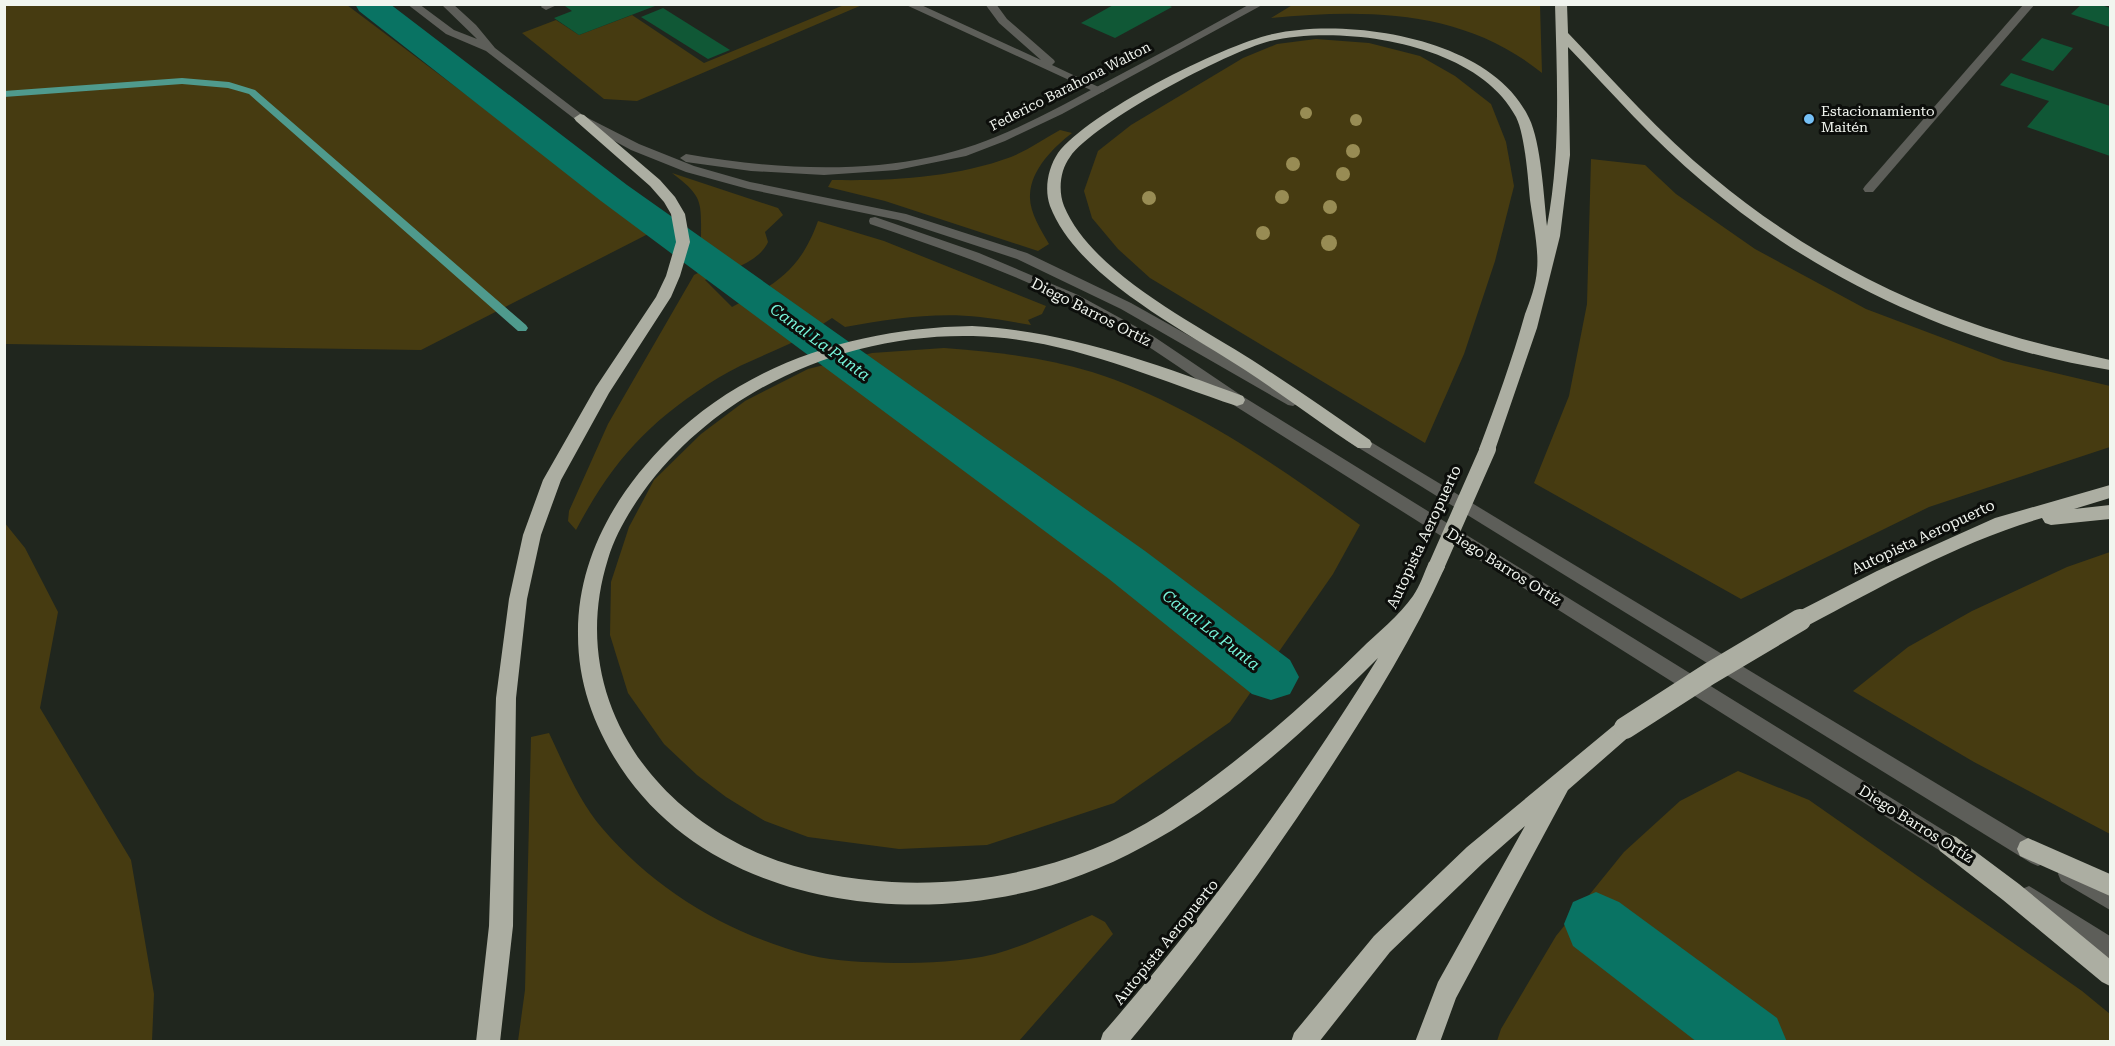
<svg xmlns="http://www.w3.org/2000/svg" width="2115" height="1046" viewBox="0 0 2115 1046" font-family="'Roboto Serif',serif">
<style>
.green{fill:#463b11}
.lines{fill:none;stroke-linecap:round;stroke-linejoin:round}
.stream{fill:#4f9a8d;fill-rule:evenodd}
.canal{fill:#097363;fill-rule:evenodd}
.building{fill:#105836}
.service{fill:#5d5e59;fill-rule:evenodd}
.minor{fill:#5d5e59;fill-rule:evenodd}
.motorway{fill:#acaea2;fill-rule:evenodd}
.motorway-bridge-far1{stroke:#acaea2;stroke-width:16}
.motorway-bridge{stroke:#acaea2;stroke-width:22}
.tree{fill:#988c54}
.poi-dot{fill:#75c0f6;stroke:#0c0e0b;stroke-width:2}
.labels{text-anchor:middle;dominant-baseline:central;stroke-width:6;stroke-linejoin:round;paint-order:stroke}
.far-street-label{font-size:14px;fill:#f1f5ef;stroke:#0c0e0b}
.far-poi-label{font-size:14px;fill:#f1f5ef;stroke:#0c0e0b;text-anchor:start}
.street-label{font-size:15px;fill:#f1f5ef;stroke:#0c0e0b}
.water-label{font-size:16px;font-style:italic;fill:#77f5db;stroke:#0c0e0b}
</style>
<rect width="100%" height="100%" fill="#20261e"/>
<!-- green -->
<g class="green">
<path d="M5,4l342,1 303,228 -229,117 -416,-6z"/>
<path d="M1294,4l246,1 2,68c-79,-64 -175,-64 -271,-55z"/>
<path d="M844,5h18l-225,96 -33,-2 -82,-66 34,-13 23,15 53,-20 72,48z"/>
<path d="M1316,39l53,4 51,13 35,20 36,28 15,38 8,44 -19,75 -31,93 -39,89 -275,-165 -32,-29 -26,-31 -8,-27 14,-40 33,-26 112,-67 34,-14z"/>
<path d="M1060,130l12,3c-18,14 -41,36 -42,62 -1,17 11,35 19,49l-11,7 -153,-50 -57,-14 4,-7c59,1 122,-2 179,-23 17,-7 33,-18 49,-27z"/>
<path d="M1591,159l54,6 31,29 79,55 111,60 138,52 106,25v61l-181,60 -188,92 -207,-116 35,-87 18,-92z"/>
<path d="M672,173l106,35 5,7 -18,17 3,10c-10,22 -42,29 -63,38l27,27c44,-23 68,-36 86,-86l66,20 162,65 -4,8 -14,6 3,5c-17,-3 -34,-6 -51,-8 -45,-5 -90,2 -135,10l-13,-9c-14,9 -28,19 -43,26 -23,11 -49,20 -71,34 -68,42 -105,82 -142,152l-8,-9 1,-10 39,-87 86,-149 27,-14 -20,-21c0,-38 3,-43 -29,-67z"/>
<path d="M944,348c50,4 99,9 148,24 93,29 189,96 268,153l-27,49 -103,148 -116,81 -127,42 -88,4 -91,-12 -43,-16 -39,-24 -29,-22 -33,-31 -36,-51 -18,-58 1,-53 18,-55 25,-47 47,-46 44,-33 63,-32 64,-16z"/>
<path d="M4,522l21,26 33,64 -18,96 91,152 23,134 -2,47h-147z"/>
<path d="M2110,552v282l-136,-72 -121,-71 55,-44 64,-36 95,-44z"/>
<path d="M549,733c15,32 30,68 53,95 54,63 127,106 207,127 27,7 58,7 86,8 33,0 67,-1 100,-9 33,-9 66,-26 97,-39l13,7 8,12 -94,107h-501l7,-51 6,-253z"/>
<path d="M1738,771l71,29 273,191 28,23v27h-613l4,-12 55,-93 68,-84 56,-51z"/>
</g>
<g class="lines">
<!-- stream -->
<path class="stream" d="M182,78l47,4 26,8 271,235 2,3 -2,3h-8l-269,-237 -21,-6 -46,-4 -178,13v-6z"/>
<!-- canal -->
<g class="canal">
<path d="M355,4h35l237,181 518,366 145,109 9,17 -9,17 -19,6 -19,-6 -143,-115 -508,-378 -242,-190z"/>
<path d="M1596,892l23,10 158,116 10,24h-90l-124,-96 -9,-22 9,-22z"/>
</g>
</g>
<!-- building -->
<g class="building">
<path d="M569,4h83l3,2 -76,29 -25,-17 18,-7 -7,-5z"/>
<path d="M1115,4h51l6,3 -57,31 -34,-15z"/>
<path d="M2082,4h17l11,4v19l-39,-13z"/>
<path d="M663,8l67,42 -22,9 -67,-42z"/>
<path d="M2042,38l31,10 -20,23 -32,-11z"/>
<path d="M2011,73l99,33v50l-83,-29 22,-26 -49,-16z"/>
</g>
<g class="lines">
<!-- service -->
<g class="service">
<path d="M543,4h16l-13,6 -5,-3z"/>
<path d="M904,4h15l122,56 -42,-37 -14,-19h11l11,15 47,41 1,2 -3,3 53,25 -2,2h-8z"/>
<path d="M2024,4h11l-162,188h-8l-2,-3 2,-3z"/>
</g>
<!-- minor -->
<g class="minor">
<path d="M407,4h12l35,26 23,9 -36,-35h12l23,21 19,23 89,68 55,28 55,22 56,16 156,32 121,39 104,50 167,94 3,4 -8,5 -5,-1 -167,-96 -104,-50 -119,-39 -150,-31 -62,-17 -55,-22 -55,-30 -90,-69 -40,-17z"/>
<path d="M1250,4h14l-202,110 -57,27 -39,15 -69,14 -73,5 -73,-4 -65,-9 -6,-4 6,-4c80,14 165,20 245,3 64,-13 122,-47 179,-77 47,-25 94,-50 140,-76z"/>
<path d="M875,217l104,36 99,42 75,41 89,60 722,447 3,7 -3,7 -7,3 -7,-3 -718,-453c-43,-30 -84,-60 -130,-85 -73,-41 -153,-68 -232,-95l-1,-3 1,-3z"/>
<path d="M1351,430l694,419 3,7 -3,7 -7,3 -7,-3 -685,-423 -3,-4 3,-4z"/>
<path d="M2068,864l42,24v22l-49,-29 -3,-7 3,-7z"/>
<path d="M2029,886l81,50v23l-88,-56 -3,-7 3,-7z"/>
</g>
<!-- motorway -->
<g class="motorway">
<path d="M1555,4h12l1,29c47,49 92,101 145,144 86,72 188,126 296,158 33,10 67,17 101,25v10c-147,-23 -294,-91 -407,-188 -49,-41 -91,-89 -135,-135l2,108 -10,81 -23,92 -43,125 -6,2 -6,-2 -3,-4c17,-45 33,-89 46,-135 5,-13 11,-29 12,-44 2,-20 -4,-49 -7,-70 -2,-22 -5,-65 -14,-83 -38,-74 -173,-93 -246,-76 -43,11 -176,81 -200,116 -10,13 -12,34 -6,49 27,66 130,117 188,154 40,26 79,53 118,80l2,4 -2,4h-12c-38,-25 -75,-53 -113,-78 -61,-40 -168,-93 -195,-164 -6,-17 -2,-38 8,-53 30,-40 164,-108 215,-119 76,-17 219,4 256,84 12,24 15,80 18,108 14,-74 10,-147 8,-222z"/>
<path d="M580,114l4,1 76,65 15,17 10,17 5,28 -10,34 -9,21 -62,96 -48,87 -20,55 -14,64 -11,99 -3,228 -13,116h-24l13,-116 7,-228 13,-99 14,-64 20,-55 53,-93 60,-90 10,-21 10,-34 -5,-28 -7,-12 -14,-16 -74,-65 -2,-3z"/>
<path d="M972,326c95,5 182,37 271,70l2,4 -2,4 -6,2c-88,-29 -170,-68 -264,-70 -127,-3 -255,53 -330,156 -14,20 -28,43 -35,67 -37,118 23,228 129,284 47,25 102,36 155,39 93,5 192,-18 271,-69 71,-47 136,-103 197,-163 17,-17 39,-34 53,-54 7,-10 11,-23 16,-34l7,-2 7,2 2,5c-33,74 -77,143 -122,212 -60,91 -124,179 -194,263h-29l3,-9c102,-117 193,-243 275,-375 -98,98 -206,196 -343,232 -143,36 -327,9 -414,-122 -27,-41 -43,-85 -43,-133 -1,-76 38,-143 91,-195 81,-79 191,-112 303,-114z"/>
<path d="M2110,485v13l-36,11 36,-4v14l-59,6 -6,-2 -3,-5c-82,24 -160,68 -235,108l-7,2 -7,-2 -3,-6 3,-6 84,-43 118,-53z"/>
<path d="M1625,719l7,3 3,6 -3,6 -64,56 -112,208 -16,44h-25l23,-60 87,-156 -42,37 -93,89 -71,90h-28l3,-9 80,-97 93,-89 151,-125z"/>
<path d="M1948,834l8,3 63,47 91,75v27l-8,-4 -99,-82 -63,-49 -3,-7 3,-7z"/>
<path d="M2028,838l82,36v22l-90,-40 -3,-7 3,-7z"/>
</g>
<!-- motorway-bridge-far1 -->
<path class="motorway-bridge-far1" d="M1436,567l52,-118"/>
<!-- motorway-bridge -->
<path class="motorway-bridge" d="M1625,728l84,-54 91,-54"/>
</g>
<!-- trees -->
<g class="tree">
<circle cx="1306" cy="113" r="6"/>
<circle cx="1356" cy="120" r="6"/>
<circle cx="1353" cy="151" r="7"/>
<circle cx="1293" cy="164" r="7"/>
<circle cx="1343" cy="174" r="7"/>
<circle cx="1282" cy="197" r="7"/>
<circle cx="1149" cy="198" r="7"/>
<circle cx="1330" cy="207" r="7"/>
<circle cx="1263" cy="233" r="7"/>
<circle cx="1329" cy="243" r="8"/>
</g>
<!-- markers -->
<circle class="poi-dot" cx="1809" cy="119" r="6"/>
<g class="labels">
<!-- far-street labels -->
<g class="far-street-label">
<text transform="translate(1070 86) rotate(-27)">Federico Barahona Walton</text>
</g>
<!-- far-poi labels -->
<g class="far-poi-label">
<text x="1821" y="111">Estacionamiento<tspan x="1821" dy="16">Maitén</tspan></text>
</g>
<!-- street labels -->
<g class="street-label">
<text transform="translate(1091 312) rotate(27)">Diego Barros Ortíz</text>
<text transform="translate(1424 537) rotate(-65)">Autopista Aeropuerto</text>
<text transform="translate(1923 537) rotate(-25)">Autopista Aeropuerto</text>
<text transform="translate(1504 567) rotate(32)">Diego Barros Ortíz</text>
<text transform="translate(1916 824) rotate(32)">Diego Barros Ortíz</text>
<text transform="translate(1166 942) rotate(-51)">Autopista Aeropuerto</text>
</g>
<!-- water labels -->
<g class="water-label">
<text transform="translate(820 342) rotate(36)">Canal La Punta</text>
<text transform="translate(1211 630) rotate(38)">Canal La Punta</text>
</g>
</g>
<!-- border -->
<rect width="2115" height="1046" fill="none" stroke="#f1f5ef" stroke-width="12"/>
</svg>
